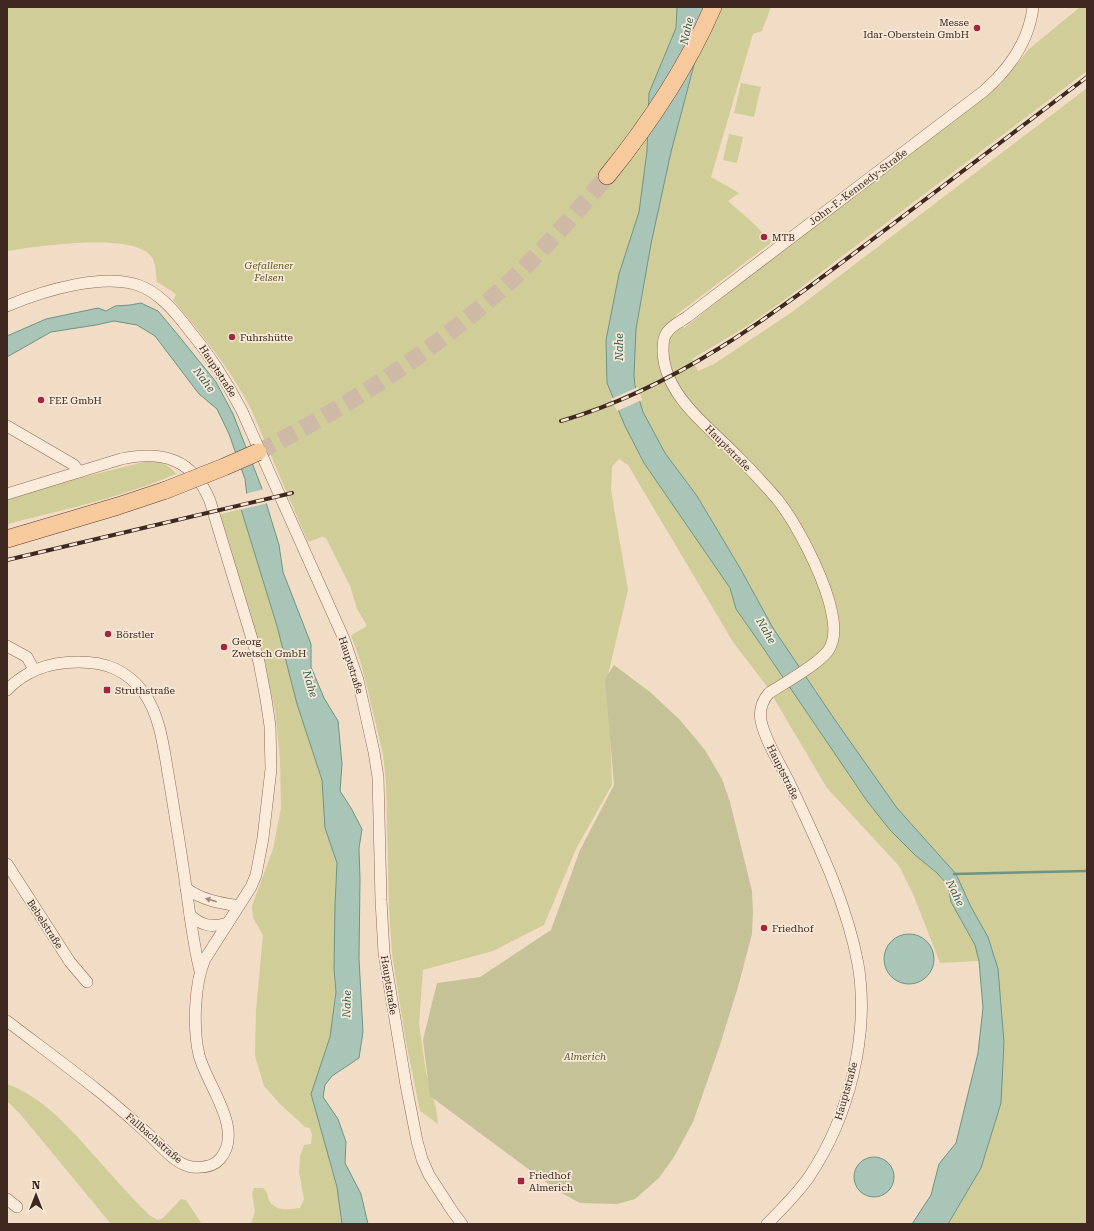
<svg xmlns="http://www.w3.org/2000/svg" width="1094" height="1231" viewBox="0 0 1094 1231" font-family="'Roboto Serif',serif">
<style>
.green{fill:#d1cd99}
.cemetery{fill:#c5c298}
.water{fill:#a8c5b7;stroke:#6e9483}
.pier{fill:#f1ddc6}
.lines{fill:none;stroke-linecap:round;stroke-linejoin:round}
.stream{stroke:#6e9483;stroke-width:2.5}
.primary-tunnel{stroke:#cdb9a5;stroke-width:17;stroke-dasharray:17 8;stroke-linecap:butt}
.street-casing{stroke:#8e6c5a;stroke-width:12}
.primary-casing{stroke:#5c3b2e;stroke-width:18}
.street{stroke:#fbebdb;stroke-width:11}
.primary{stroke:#f6ca9d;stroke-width:17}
.rail-casing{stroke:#3e281f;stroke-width:4}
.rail{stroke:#f8e8d7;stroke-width:2.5;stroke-dasharray:8;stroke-linecap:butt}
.primary-bridge-casing{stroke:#5c3b2e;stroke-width:18;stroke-linecap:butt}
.primary-bridge{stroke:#f6ca9d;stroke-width:17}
.oneway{fill:#9c8a7d}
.poi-dot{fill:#a2263d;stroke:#f8e8d7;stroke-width:1.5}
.labels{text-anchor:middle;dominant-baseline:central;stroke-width:3.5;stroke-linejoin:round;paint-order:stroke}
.poi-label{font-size:10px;fill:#3e281f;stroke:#f8e8d7;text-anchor:start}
.street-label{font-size:10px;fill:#3e281f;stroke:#f8e8d7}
.park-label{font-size:10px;font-style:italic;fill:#585b24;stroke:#f8e8d7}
.water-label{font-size:11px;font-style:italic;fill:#2d5e52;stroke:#f8e8d7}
</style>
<rect width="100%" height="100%" fill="#f1ddc6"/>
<!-- green -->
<g class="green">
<path d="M7,7h670l-1,21 -27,65 -2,58 -8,61 -20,62 -13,66 1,43 18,43 19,37 86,125 6,21 21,30 111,162 22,29 25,25 22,18 11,12 3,17 24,43 4,16 -39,2 -27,-69 -14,-28 -72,-78 -61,-103 -33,-43 -105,-177 -9,-6 -7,8 -1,23 17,100 -20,85 4,110 -36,64 -32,76 -51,26 -70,19 -4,54 7,48 10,36 2,16 -18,-13 -14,-69 -14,-88 -3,-47 -3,-125 -3,-28 -18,-75 -5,-19 -9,-25 15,-8v-3l-9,-15 -7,-23 -24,-48 -4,-1 -14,5 -57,-133c-22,-42 -48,-73 -78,-109l3,-5 -3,-3 -16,-10c-1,-7 -1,-20 -6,-26 -18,-24 -115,-10 -144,-5z"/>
<path d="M706,7h65l-9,24 -9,3 -42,143 28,16 -11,8 23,20 21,21 -97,74 9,12 100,-79 217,-165 28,-35 51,-42h7v64l-304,230 -39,27 -52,31 6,12 16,-7 78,-52 295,-224v1136h-139l33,-56 20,-65 3,-61 -6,-73 -10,-32 -17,-30 -15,-33 -59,-66 -62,-88 -62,-92 -33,-60 -43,-72 -32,-43 -22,-41 -8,-26 -1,-11 2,-46 15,-85 20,-92 33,-125z"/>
<path d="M741,83l20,4 -7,30 -20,-4z"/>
<path d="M729,134l14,3 -6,26 -14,-3z"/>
<path d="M152,460c11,3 18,5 24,14 -54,23 -112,36 -169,50v-26l32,-10z"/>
<path d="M241,509l36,117 20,78 25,76 3,48 12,35 -2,42 -1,64 2,23 -6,45 -19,57 26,93 5,37h-91l4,-13 -3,-17 2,-6h9c5,3 4,9 7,14 7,10 21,7 30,6l4,-9 -5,-27 1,-16 4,-11 7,-1 1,-9 -2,-7 -5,-1 -25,-23 -16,-18 -9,-30 1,-46 7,-75 -10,-17 -1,-12 21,-57 8,-41 -1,-50 -5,-47 -9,-41 -48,-155z"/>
<path d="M7,1084c35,13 60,41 84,68 19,21 38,43 58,63l9,5 5,-2 18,-19 5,1 16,24h-91l-90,-109 -14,-14z"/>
</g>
<!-- cemetery -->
<path class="cemetery" d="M614,665l36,27 30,28 25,30 17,29 8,23 22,89 1,22 -1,21 -14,53 -18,58 -27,77 -19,35 -15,21 -24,21 -18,5 -37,-1 -22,-12 -128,-95 -7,-56 14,-57 43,-6 71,-47 29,-80 34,-65 -9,-106z"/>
<!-- water -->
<g class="water">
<path d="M677,7h29l-2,20 -33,125 -20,92 -15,85 -2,46 1,11 8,26 22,41 32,43 43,72 33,60 62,92 62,88 59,66 15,33 17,30 10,32 6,73 -3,61 -20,65 -33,56h-36l19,-29 8,-31 17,-21 22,-90 5,-45 -4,-47 -4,-16 -24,-43 -3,-17 -11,-12 -22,-18 -25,-25 -23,-29 -110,-162 -21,-30 -6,-21 -86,-125 -19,-37 -18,-43 -1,-43 13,-66 20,-62 8,-61 2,-58 27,-65z"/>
<path d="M141,303l17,8 20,24 38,47 17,32 28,72 18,59 4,27 28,72v23l13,31 14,23 4,43 -2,27 11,17 11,21 -3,19 1,31 -1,80 4,73 -4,26 -27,18 -7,9 -2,12 15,22 8,23 -1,21 16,31 7,30h-26l-5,-37 -26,-93 19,-57 6,-45 -2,-23 1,-64 2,-42 -12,-35 -3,-48 -25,-76 -20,-78 -36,-117 7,-4 -3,-26 -16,-45 -12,-25 -18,-15 -44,-58 -18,-11 -23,-4 -18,4 -45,7 -44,25v-21l39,-17 52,-11 8,3 9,-5 15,-1z"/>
<circle cx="909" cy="959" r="25"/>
<circle cx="874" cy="1177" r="20"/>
</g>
<!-- pier -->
<g class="pier">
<path d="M638,387l4,13 -25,11 -6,-12z"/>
<path d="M264,489l4,14 -29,7 1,-2 6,-4 -1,-10z"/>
</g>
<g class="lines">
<!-- stream -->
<path class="stream" d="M954,874l133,-3"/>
<!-- primary-tunnel -->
<path class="primary-tunnel" d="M258,452c91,-46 170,-97 246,-165 37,-34 71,-73 103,-111"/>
<defs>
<g id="street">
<path d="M7,306c35,-15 102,-36 138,-18 18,9 32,26 44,42 21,25 38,52 53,81l102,228 14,41 16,72 4,25 3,123 3,53 22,132 11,56 5,18 7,16 24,37 9,12"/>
<path d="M7,426l67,39 5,7"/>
<path d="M7,494l114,-35c42,-9 72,0 89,42l49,161 7,37 4,27 1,43 -8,69 -7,37 -5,12 -46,72c-11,25 -12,70 -6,96 8,31 46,75 21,104 -7,8 -18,9 -28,8 -18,-3 -31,-22 -45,-34 -17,-15 -33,-30 -51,-44 -29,-23 -59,-45 -89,-68"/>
<path d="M7,646l20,11 7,13"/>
<path d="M7,690c19,-20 44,-28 71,-28 28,0 49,8 66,31 17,24 20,58 25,86 6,36 12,72 17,108 4,28 7,56 14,84"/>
<path d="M7,864l63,98 17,20"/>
<path d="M186,888c15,12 34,15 53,18"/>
<path d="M190,915c12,11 22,13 38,8"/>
<path d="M7,1199l10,8"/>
<path d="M767,1224c15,-15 30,-30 42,-47 40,-60 61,-142 49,-213 -12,-64 -41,-122 -68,-180 -10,-21 -24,-41 -29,-63 -2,-11 1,-20 8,-28 16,-10 48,-28 59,-42 10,-14 5,-35 1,-50 -9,-31 -32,-77 -52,-102 -12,-14 -24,-27 -37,-40 -28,-30 -76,-62 -77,-108 0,-5 0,-13 3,-17 4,-8 14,-12 21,-17l297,-226c25,-22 45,-50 49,-84"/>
</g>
<g id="primary">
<path d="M607,176c43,-53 79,-107 106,-169"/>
<path d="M7,539l111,-33 48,-16"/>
</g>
</defs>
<!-- street casing -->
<use href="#street" class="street-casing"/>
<!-- primary casing -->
<use href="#primary" class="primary-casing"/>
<!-- street -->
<use href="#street" class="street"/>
<!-- primary -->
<use href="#primary" class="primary"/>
<defs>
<g id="rail">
<path d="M561,421c119,-34 219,-112 316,-185 70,-53 140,-106 210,-159"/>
<path d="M7,560l285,-67"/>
</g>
</defs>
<!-- rail casing -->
<use href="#rail" class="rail-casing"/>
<!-- rail -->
<use href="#rail" class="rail"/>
<defs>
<path id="primary-bridge" d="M166,490l58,-23 34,-15"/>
</defs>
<!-- primary-bridge casing -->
<use href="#primary-bridge" class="primary-bridge-casing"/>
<!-- primary-bridge -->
<use href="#primary-bridge" class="primary-bridge"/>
</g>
<!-- one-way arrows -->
<defs><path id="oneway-solid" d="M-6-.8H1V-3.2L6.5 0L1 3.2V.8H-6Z"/></defs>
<use class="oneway" href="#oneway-solid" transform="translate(211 900) rotate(-164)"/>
<!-- markers -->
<g class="poi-dot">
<circle cx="977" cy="28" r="4"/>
<circle cx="764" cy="237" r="4"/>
<circle cx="232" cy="337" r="4"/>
<circle cx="41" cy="400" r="4"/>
<circle cx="108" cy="634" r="4"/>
<circle cx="224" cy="647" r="4"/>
<rect x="103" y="686" width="8" height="8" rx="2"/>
<circle cx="764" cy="928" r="4"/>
<rect x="517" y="1177" width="8" height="8" rx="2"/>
</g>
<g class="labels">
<!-- poi labels -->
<g class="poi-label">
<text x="969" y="22" text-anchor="end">Messe<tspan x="969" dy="12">Idar-Oberstein GmbH</tspan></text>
<text x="772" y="237">MTB</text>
<text x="240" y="337">Fuhrshütte</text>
<text x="49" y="400">FEE GmbH</text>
<text x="116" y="634">Börstler</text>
<text x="232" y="641">Georg<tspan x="232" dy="12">Zwetsch GmbH</tspan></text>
<text x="115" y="690">Struthstraße</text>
<text x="772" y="928">Friedhof</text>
<text x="529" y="1175">Friedhof<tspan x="529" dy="12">Almerich</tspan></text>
</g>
<!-- street labels -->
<g class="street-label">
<text transform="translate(858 187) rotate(-37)">John-F.-Kennedy-Straße</text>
<text transform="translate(218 371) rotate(57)">Hauptstraße</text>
<text transform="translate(728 448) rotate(45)">Hauptstraße</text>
<text transform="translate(351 665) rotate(72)">Hauptstraße</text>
<text transform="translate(783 772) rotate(64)">Hauptstraße</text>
<text transform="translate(45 924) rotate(57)">Bebelstraße</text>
<text transform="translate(389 985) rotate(81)">Hauptstraße</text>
<text transform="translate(846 1091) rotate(-74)">Hauptstraße</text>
<text transform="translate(154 1138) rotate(41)">Fallbachstraße</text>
</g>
<!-- park labels -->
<g class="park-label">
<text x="269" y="265">Gefallener<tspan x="269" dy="12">Felsen</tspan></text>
<text x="585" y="1056">Almerich</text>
</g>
<!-- water labels -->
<g class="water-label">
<text transform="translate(687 31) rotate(-78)">Nahe</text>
<text transform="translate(619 347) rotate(-90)">Nahe</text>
<text transform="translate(204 380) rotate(53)">Nahe</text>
<text transform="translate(766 631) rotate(60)">Nahe</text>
<text transform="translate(310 684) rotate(73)">Nahe</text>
<text transform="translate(955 893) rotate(64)">Nahe</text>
<text transform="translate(347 1004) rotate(-89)">Nahe</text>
</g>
</g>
<!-- border -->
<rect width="1094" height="1231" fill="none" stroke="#3e281f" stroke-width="16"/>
<!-- north arrow -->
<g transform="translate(36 1195)" stroke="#f8e8d7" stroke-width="3" paint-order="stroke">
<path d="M0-3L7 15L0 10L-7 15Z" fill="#3e281f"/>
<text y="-6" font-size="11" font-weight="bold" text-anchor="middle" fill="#3e281f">N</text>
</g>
</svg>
